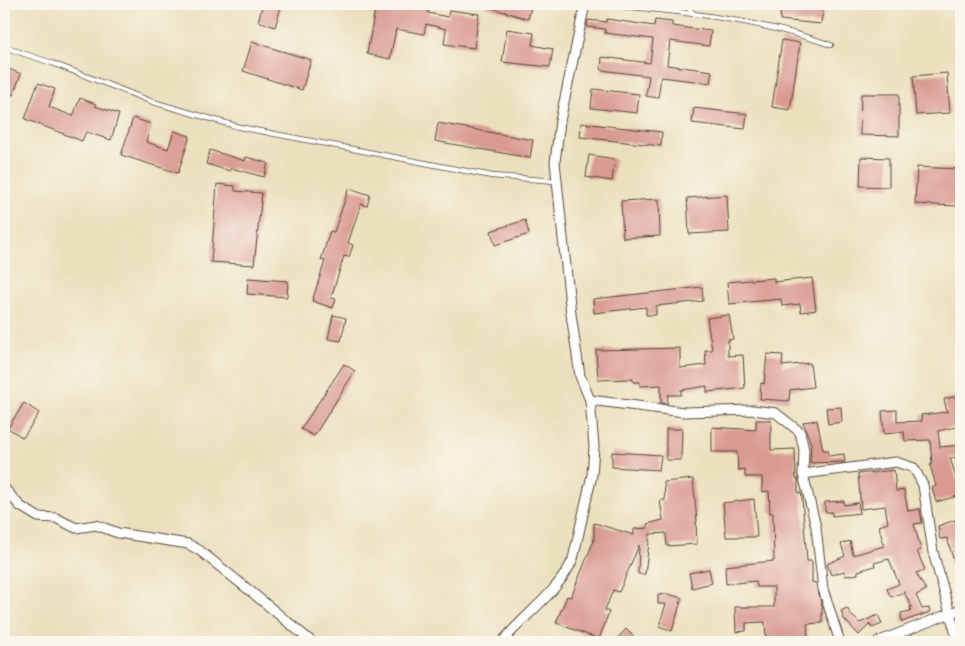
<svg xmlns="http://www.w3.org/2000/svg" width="965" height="646" viewBox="0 0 965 646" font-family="'IM FELL DW Pica',serif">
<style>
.building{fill:#d99a92}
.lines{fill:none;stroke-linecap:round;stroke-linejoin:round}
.lane-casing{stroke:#554536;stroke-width:6}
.street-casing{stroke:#554536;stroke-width:11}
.lane{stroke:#fff;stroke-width:4.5}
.street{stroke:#fff;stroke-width:9}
</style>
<rect width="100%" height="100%" fill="#fbf7ec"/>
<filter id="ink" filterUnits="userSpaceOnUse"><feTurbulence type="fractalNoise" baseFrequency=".02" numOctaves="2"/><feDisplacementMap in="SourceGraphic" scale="10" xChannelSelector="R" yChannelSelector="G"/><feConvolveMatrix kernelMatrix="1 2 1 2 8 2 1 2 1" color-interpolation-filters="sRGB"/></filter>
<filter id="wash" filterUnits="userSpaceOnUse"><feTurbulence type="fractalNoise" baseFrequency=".0096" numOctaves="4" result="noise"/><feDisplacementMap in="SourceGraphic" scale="20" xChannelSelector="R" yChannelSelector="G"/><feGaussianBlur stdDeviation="1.12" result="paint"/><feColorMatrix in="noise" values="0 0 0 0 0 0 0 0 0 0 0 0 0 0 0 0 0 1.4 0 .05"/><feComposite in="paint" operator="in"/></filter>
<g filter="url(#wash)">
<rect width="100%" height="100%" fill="#ebe0bd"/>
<g id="blocks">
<!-- building -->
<g class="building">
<path d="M263,4h19l-7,23 -17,-6z"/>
<path d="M376,4h54l-2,9 20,4 1,-7 30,4 -5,34 -30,-4 2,-15 -20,-5 -2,10 -28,-5 -6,30 -23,-5z"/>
<path d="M486,4h46l-4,15 -43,-13z"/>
<path d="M781,4h18l-1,3 25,3 -2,14 -41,-4z"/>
<path d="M607,19l47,7 1,-6 17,2v4l39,5 -2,15 -39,-5 -3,24 45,6 -2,12 -49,-6 -3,21 -12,-2 3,-20 -48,-6 1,-13 48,6 3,-24 -48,-6v-4l-18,-2 1,-7 18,2z"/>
<path d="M507,29l27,4 -2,12 21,4 -3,18 -48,-5z"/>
<path d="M782,40l18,3 -10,67 -18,-3z"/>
<path d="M252,42l59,18 -9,30 -59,-19z"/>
<path d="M4,67l17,7 -8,21 -9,-4z"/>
<path d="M947,73l3,40 -34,2 -3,-39z"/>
<path d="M38,83l17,6 -6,18 24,9 7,-18 16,6 -1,2 24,8 -8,26 -25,-8 -4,9 -57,-22z"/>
<path d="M593,89l46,5 -2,19 -46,-5z"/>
<path d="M861,94h38v42l-39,-1z"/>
<path d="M694,108l53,6 -2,15 -53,-6z"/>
<path d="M133,118l18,6 -5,18 22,7 6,-18 16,5 -12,37 -57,-18z"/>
<path d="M438,123l95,17 -3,18 -95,-17z"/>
<path d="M581,123l81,9 -1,14 -81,-9z"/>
<path d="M210,150l35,11 1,-4 22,6 -4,14 -33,-9 -1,3 -24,-7z"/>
<path d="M589,155l26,4 -3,22 -26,-4z"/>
<path d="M861,157l28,1v29l-29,-1z"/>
<path d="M917,167l41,2 -1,37 -42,-2z"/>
<path d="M217,184l18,2v5l27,2 -8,72 -43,-3z"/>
<path d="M349,188l21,7 -3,11 -6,-2 -13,39 5,2 -4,12 -5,-1 -13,42 5,1 -3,9 -21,-7 13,-40 -4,-1 9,-29 4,1z"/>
<path d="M727,195l2,37 -40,2 -2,-36z"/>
<path d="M659,199l1,37 -37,2 -2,-37z"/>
<path d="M525,220l4,14 -34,11 -4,-14z"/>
<path d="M248,278l40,3 -1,16 -40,-3z"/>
<path d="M774,278v4l38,-4 4,32 -15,2 -1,-8 -18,2 -1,-7 -52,5 -2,-22z"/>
<path d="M702,287l1,14 -47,5v9h-10v-8l-52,6 -1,-14z"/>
<path d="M333,315l13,3 -5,23 -13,-2z"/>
<path d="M729,315l4,24 -5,1v16l15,-1 2,33 -38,4v-6l-26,4v5h-13l-1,9 -6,-1v-18l-21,1v-4h-7v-3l-35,1 -2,-30 84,-2v20l26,-3 -1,-15h7l-5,-32z"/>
<path d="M767,354l16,1 -1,11 28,-3 3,24 -23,3 -1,11 -29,-2 1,-16 3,1z"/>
<path d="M344,364l11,7 -41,65 -13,-7z"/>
<path d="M959,396l2,30 -23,5 2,16 21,-2v12l-11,1 7,22 4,-1v16l-25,7 -4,-15 4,-1 -6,-21 2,-1 -2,-24 -25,1 -1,-9 -20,2 -2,-23 15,-1v12l25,-1 -1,-6 26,-3 -3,-13z"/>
<path d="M24,403l15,10 -16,25 -15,-10z"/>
<path d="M841,407l1,15 -14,2 -2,-16z"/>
<path d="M756,420h15v30l24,-1 1,30h2v14h3l1,5 5,63h5v21l4,1 6,23v17l-15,1 1,18h-21v-5l-21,1 -1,-16 -19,1v8l-10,1 -1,-25h39v-20h-17l-1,-6 -30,3 -1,-18 49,-5 -1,-48h-3l-1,-22 -7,1v-15h-17v-8l-7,1 -1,-18h-25v-25l44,3z"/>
<path d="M817,420l6,30h5v6l16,-2 1,8 -35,1 1,-19 -8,-22z"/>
<path d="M666,429h16l-1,31h-15z"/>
<path d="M612,452l49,3 -2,15 -47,-3z"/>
<path d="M894,470l2,21 8,-1 4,21 12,-2 2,14 -8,1 7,26 -4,1 8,19 -9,3 10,17 -10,5 6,14 7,-1 1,4 -28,10 -1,-9 10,-2 -1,-4h2l-8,-15 -13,5 -4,-8 12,-5 -10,-25 -15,4 1,3 -17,5v3l-13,2 -1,-5 -13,4 -4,-11 18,-8 -4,-12 9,-3 3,14 31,-9 -5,-20 9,-3 -3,-17 -24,3 -3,-35z"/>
<path d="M693,479l4,43h-1l1,22 -30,2 -1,-13 -16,1 -5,40h-7l1,-29 -20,47 -6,-2 -8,20 4,2 -10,27 -43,-16 11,-27 4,1 23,-57v-17l40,12v-6l14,-1 -1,-4 16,-4 -3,-20h5l-1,-18z"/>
<path d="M754,499l3,38h-31l-3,-34z"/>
<path d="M844,501v4l14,-2 2,10 -28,3v-4h-7v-10z"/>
<path d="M961,518v61h-2l-12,-41 -7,1 -2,-13z"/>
<path d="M709,569l3,14 -20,5 -3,-15z"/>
<path d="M668,594l14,4 -10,33 -13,-5 7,-22h-8v-9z"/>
<path d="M847,608l5,8 8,7 18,-8 4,9 -10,4 -2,-4 -11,11 -15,-16 -3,-8z"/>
<path d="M626,629l8,8 -6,5h-14z"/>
</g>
</g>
</g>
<g filter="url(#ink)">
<use href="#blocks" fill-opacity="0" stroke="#554536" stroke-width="1"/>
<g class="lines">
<defs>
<g id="lane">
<path d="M592,4c81,6 162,14 239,41"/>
<path d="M685,4l8,9"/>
<path d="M4,47l48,16 101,39 86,25 253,49 64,5"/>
</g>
<g id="street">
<path d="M590,400l94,12 69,-2 23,3 24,19 4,18 -1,24 13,53 7,62 17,53"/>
<path d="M803,474l93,-12 18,6 9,17 10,67 25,90"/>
<path d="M4,488l16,18 18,11 18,1 20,10 20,-3 22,8 70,11 11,6 50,40 63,52"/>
<path d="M502,642c23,-28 56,-49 71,-83l19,-84 2,-28 -4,-47 -10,-24 -9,-62 -16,-152 5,-41 25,-117"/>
<path d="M877,642l84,-33"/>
</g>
</defs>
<!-- lane casing -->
<use href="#lane" class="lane-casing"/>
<!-- street casing -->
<use href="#street" class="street-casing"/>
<!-- lane -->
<use href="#lane" class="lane"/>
<!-- street -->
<use href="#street" class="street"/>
</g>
</g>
<!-- margin -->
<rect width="965" height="646" fill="none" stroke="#fbf7ec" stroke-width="20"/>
</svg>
